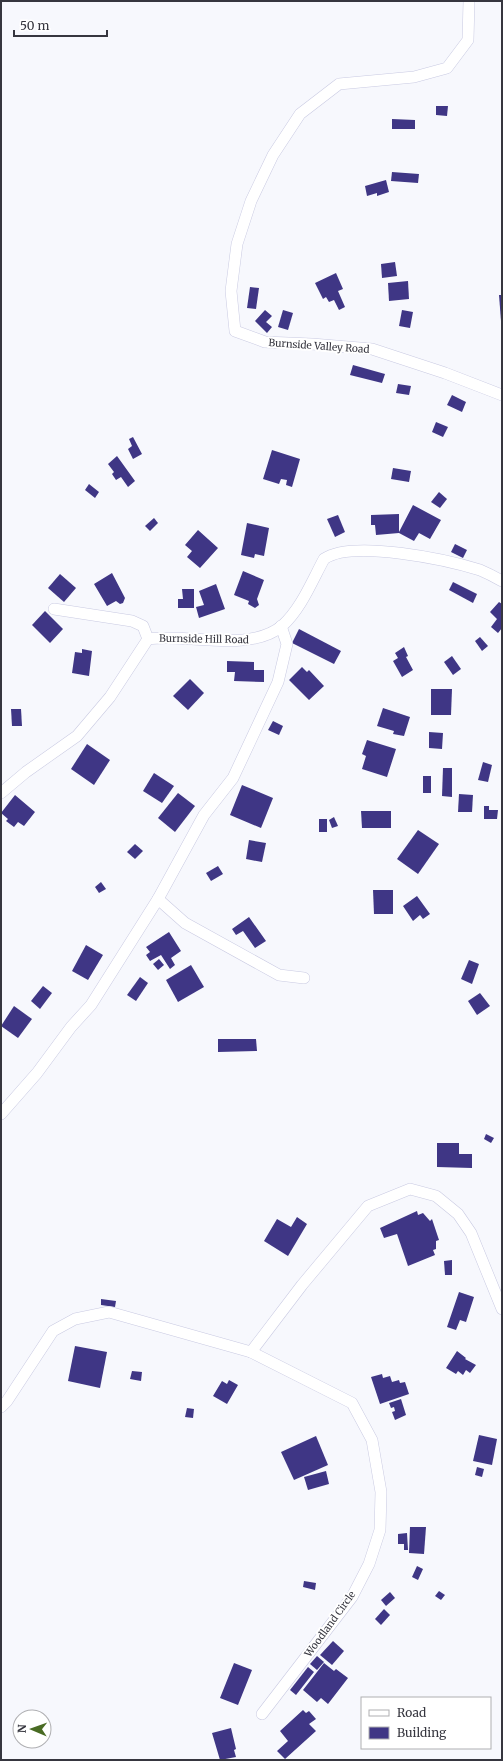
<svg xmlns="http://www.w3.org/2000/svg" width="503" height="1761" viewBox="0 0 503 1761" font-family="Merriweather,serif">
<style>
.building{fill:#3f3685}
.lines{fill:none;stroke-linecap:round;stroke-linejoin:round}
.minor-casing{stroke:#c9cae2;stroke-width:12}
.minor{stroke:#fff;stroke-width:11}
.labels{text-anchor:middle;dominant-baseline:central;stroke-width:4;stroke-linejoin:round;paint-order:stroke}
.street-label{font-size:10px;fill:#36363f;stroke:#fff}
</style>
<rect width="100%" height="100%" fill="#f7f8fd"/>
<!-- building -->
<g class="building">
<path d="M436,106h12l-1,10 -11,-1z"/>
<path d="M392,119l23,1v9h-23z"/>
<path d="M392,172l27,2 -1,9 -27,-2z"/>
<path d="M386,180l3,12 -12,4v-3l-10,3 -2,-10z"/>
<path d="M395,262l2,14 -15,2 -1,-14z"/>
<path d="M336,273l7,16 -5,2 7,16 -6,3 -5,-10 -5,2 -3,-5 -3,2 -8,-16z"/>
<path d="M408,281l1,18 -20,2 -1,-18z"/>
<path d="M250,287l9,1 -3,21 -9,-1z"/>
<path d="M499,295h3v26h-1z"/>
<path d="M265,310l7,6 -6,6 6,5 -5,6 -12,-12z"/>
<path d="M283,310l10,3 -5,17 -10,-3z"/>
<path d="M402,310l11,2 -3,16 -11,-2z"/>
<path d="M353,365l32,9 -3,9 -32,-8z"/>
<path d="M398,384l13,2 -2,9 -13,-2z"/>
<path d="M452,395l14,7 -4,10 -15,-7z"/>
<path d="M436,422l12,5 -5,10 -11,-5z"/>
<path d="M133,437l9,17 -9,5 -5,-10 4,-3 -3,-7z"/>
<path d="M272,450l28,9 -8,28 -6,-2 1,-5 -6,-1 -2,5 -16,-5z"/>
<path d="M117,456l18,25 -7,6 -7,-10 -5,3 -4,-6 2,-2 -6,-8z"/>
<path d="M393,468l18,3 -2,11 -18,-3z"/>
<path d="M89,484l10,8 -4,6 -10,-8z"/>
<path d="M439,492l8,7 -7,9 -9,-6z"/>
<path d="M413,505l28,15 -11,19 -11,-6 -5,8 -15,-8 -23,2 -1,-10h-4v-10l28,-1v18z"/>
<path d="M338,515l7,17 -10,5 -8,-18z"/>
<path d="M154,518l4,5 -8,8 -5,-5z"/>
<path d="M247,523l22,5 -5,28 -9,-2 -1,4 -13,-3z"/>
<path d="M198,530l20,18 -18,20 -13,-11 5,-6 -7,-6z"/>
<path d="M455,544l12,6 -4,8 -12,-6z"/>
<path d="M243,571l21,9 -7,19 2,6 -4,3 -7,-4 1,-3 -15,-6z"/>
<path d="M112,573l13,25 -2,5 -3,1 -4,-3 -9,5 -13,-22z"/>
<path d="M60,574l16,14 -12,14 -16,-14z"/>
<path d="M453,582l24,12 -4,9 -24,-13z"/>
<path d="M216,584l9,25 -26,9 -3,-11 8,-2 -5,-14z"/>
<path d="M182,589h12v19h-16v-9h5z"/>
<path d="M499,602l3,2v24l-4,5 -7,-6 6,-8 -7,-7z"/>
<path d="M45,611l18,18 -13,14 -18,-18z"/>
<path d="M299,629l42,22 -7,13 -42,-21z"/>
<path d="M480,637l8,9 -6,5 -7,-10z"/>
<path d="M404,647l4,9 -2,1 7,13 -11,7 -9,-16 5,-3 -3,-5z"/>
<path d="M82,649l10,2 -3,25 -17,-3 3,-21 7,1z"/>
<path d="M452,656l9,13 -8,6 -9,-13z"/>
<path d="M227,661l27,1v8h10v12l-30,-1 1,-9h-8z"/>
<path d="M302,667l5,5 2,-2 15,16 -15,14 -20,-20z"/>
<path d="M190,679l14,14 -16,17 -15,-14z"/>
<path d="M431,689h21l-1,26h-20z"/>
<path d="M383,708l27,9 -6,19 -11,-2 1,-3 -17,-5z"/>
<path d="M11,709h10l1,17h-10z"/>
<path d="M273,721l10,5 -4,9 -11,-5z"/>
<path d="M429,732l14,1 -1,16 -13,-1z"/>
<path d="M367,740l29,9 -9,28 -25,-8 4,-13 -4,-2z"/>
<path d="M87,744l23,16 -16,25 -23,-16z"/>
<path d="M483,762l9,3 -4,17 -10,-2z"/>
<path d="M443,768h9v29l-10,-1z"/>
<path d="M154,773l20,13 -12,17 -19,-12z"/>
<rect x="423" y="776" width="8" height="17"/>
<path d="M242,785l31,13 -12,30 -31,-13z"/>
<path d="M178,793l17,13 -20,26 -17,-14z"/>
<path d="M459,794l14,1 -1,17h-14z"/>
<path d="M15,795l20,17 -11,14 -6,-4 -4,5 -8,-6 2,-2 -7,-6z"/>
<path d="M484,806h5v4h9l-1,9h-13z"/>
<path d="M361,811h30v17h-29z"/>
<path d="M334,817l4,9 -6,2 -3,-8z"/>
<rect x="319" y="819" width="8" height="13"/>
<path d="M418,830l21,14 -21,30 -21,-15z"/>
<path d="M249,840l17,3 -4,19 -16,-3z"/>
<path d="M135,844l8,7 -8,8 -8,-7z"/>
<path d="M218,866l5,8 -12,7 -5,-8z"/>
<path d="M101,882l5,7 -7,4 -4,-6z"/>
<path d="M373,890h20v24h-19z"/>
<path d="M417,896l13,18 -7,5 -3,-4 -7,6 -10,-15z"/>
<path d="M249,917l17,24 -11,7 -12,-17 -7,4 -4,-6z"/>
<path d="M169,932l12,19 -10,7 4,7 -5,4 -9,-14 -11,6 -4,-6 4,-3 -4,-5z"/>
<path d="M86,945l17,10 -15,25 -16,-9z"/>
<path d="M159,959l5,6 -6,5 -5,-6z"/>
<path d="M469,960l10,4 -7,20 -11,-5z"/>
<path d="M191,965l13,22 -26,15 -12,-22z"/>
<path d="M140,977l8,6 -12,18 -9,-6z"/>
<path d="M43,986l9,7 -12,16 -9,-8z"/>
<path d="M480,993l10,13 -13,9 -9,-14z"/>
<path d="M14,1006l18,13 -14,19 -17,-12z"/>
<path d="M218,1039h38l1,12 -39,1z"/>
<path d="M486,1134l8,4 -3,5 -7,-4z"/>
<path d="M437,1143h22v11h13v14l-35,-1z"/>
<path d="M417,1211l1,4 5,-2 7,8 2,-2 7,21 -3,1v8l-3,1 2,5 -27,11 -11,-32 -13,4 -4,-10z"/>
<path d="M297,1217l10,7 -19,32 -24,-15 13,-22 14,8z"/>
<path d="M452,1260v15h-7l-1,-14z"/>
<path d="M459,1292l15,5 -8,25 -6,-2 -4,10 -9,-3z"/>
<path d="M101,1299l15,2 -1,6 -14,-2z"/>
<path d="M75,1346l32,6 -7,36 -32,-7z"/>
<path d="M457,1351l9,7 -1,1 11,6 -6,8 -4,-3 -3,5 -5,-4 -2,3 -10,-6z"/>
<path d="M132,1371l10,1 -1,9 -11,-2z"/>
<path d="M382,1374l1,4 7,-2 2,6 7,-2 1,3 5,-1 4,12 -29,10 -9,-27z"/>
<path d="M229,1380l9,5 -11,19 -14,-8 9,-15 5,3z"/>
<path d="M401,1399l5,16 -11,5 -3,-8 3,-1 -1,-4 -3,1 -2,-5z"/>
<path d="M187,1408l7,1 -1,9 -8,-1z"/>
<path d="M479,1435l18,4 -5,26 -19,-4z"/>
<path d="M316,1436l12,29 -34,15 -13,-28z"/>
<path d="M477,1467l7,2 -2,8 -7,-2z"/>
<path d="M326,1471l3,13 -21,6 -4,-13z"/>
<path d="M410,1527h16l-2,27 -15,-1z"/>
<path d="M407,1533l1,17h-4v-6h-6v-10z"/>
<path d="M417,1566l6,3 -5,11 -6,-3z"/>
<path d="M304,1581l12,2 -1,7 -12,-3z"/>
<path d="M439,1591l6,4 -4,5 -6,-4z"/>
<path d="M390,1592l5,6 -9,8 -5,-6z"/>
<path d="M384,1609l6,6 -9,10 -6,-6z"/>
<path d="M333,1641l11,10 -12,14 -12,-10z"/>
<path d="M317,1656l7,6 -7,8 -7,-6z"/>
<path d="M234,1663l18,7 -14,35 -18,-7z"/>
<path d="M324,1663l10,8 2,-2 12,9 -20,26 -7,-6 -4,4 -14,-12z"/>
<path d="M308,1667l6,5 -18,23 -6,-5z"/>
<path d="M303,1710l3,3 3,-2 7,8 -7,5 7,7 -31,28 -8,-8 11,-10 -8,-10z"/>
<path d="M231,1728l5,21 -2,1 2,7 -16,3 -8,-27z"/>
</g>
<g class="lines">
<defs>
<g id="minor">
<path d="M469,1l-1,39 -21,28 -33,9 -75,7 -39,30 -27,41 -22,46 -14,43 -6,47 4,40 30,11 47,2 60,5 73,24 57,22"/>
<path d="M54,609l78,12 11,5 5,13"/>
<path d="M1,793l25,-21 51,-36 33,-39 38,-58c40,-6 101,14 134,-13 19,-17 30,-45 42,-67 28,-20 124,1 156,11 7,3 15,7 22,11"/>
<path d="M158,899l27,24 94,52 25,3"/>
<path d="M1,1114l36,-41 34,-46 20,-22 67,-106 46,-84 29,-37 45,-96 9,-38 -6,-18"/>
<path d="M251,1352l51,-67 66,-79 42,-17 26,7 22,18 13,19 31,76"/>
<path d="M1,1407l6,-6 46,-70 22,-12 34,-7 142,40 101,51 20,37 9,52 -1,38 -11,34 -17,33 -90,117"/>
</g>
</defs>
<!-- minor casing -->
<use href="#minor" class="minor-casing"/>
<!-- minor -->
<use href="#minor" class="minor"/>
</g>
<g class="labels">
<!-- street labels -->
<g class="street-label">
<text transform="translate(319 346) rotate(4)">Burnside Valley Road</text>
<text transform="translate(204 639) rotate(1)">Burnside Hill Road</text>
<text transform="translate(330 1624) rotate(-54)">Woodland Circle</text>
</g>
</g>
<!-- border -->
<rect width="503" height="1761" fill="none" stroke="#36363f" stroke-width="4"/>
<!-- legend -->
<rect x="361" y="1697" width="130" height="52" fill="#ffffff" stroke="#afafb2"/>
<rect x="369" y="1710" width="20" height="6" fill="#ffffff" stroke="#afafb2"/>
<text x="397" y="1717" font-size="12" fill="#36363f">Road</text>
<rect x="369" y="1727" width="20" height="12" fill="#3f3685" stroke="#afafb2"/>
<text x="397" y="1737" font-size="12" fill="#36363f">Building</text>
<!-- north arrow -->
<g transform="translate(32 1729) rotate(272)"><circle r="19" fill="#ffffff" stroke="#afafb2"/>
<path d="M0-3L7 15L0 10L-7 15Z" fill="#496b23"/>
<text y="-6" font-size="11" font-weight="bold" text-anchor="middle" fill="#36363f">N</text>
</g>
<!-- scale -->
<path d="M14 30v6h93v-6" fill="none" stroke="#36363f" stroke-width="2"/>
<text x="20" y="30" font-size="12" fill="#36363f" stroke="#ffffff" stroke-width="3" paint-order="stroke">50 m</text>
</svg>
